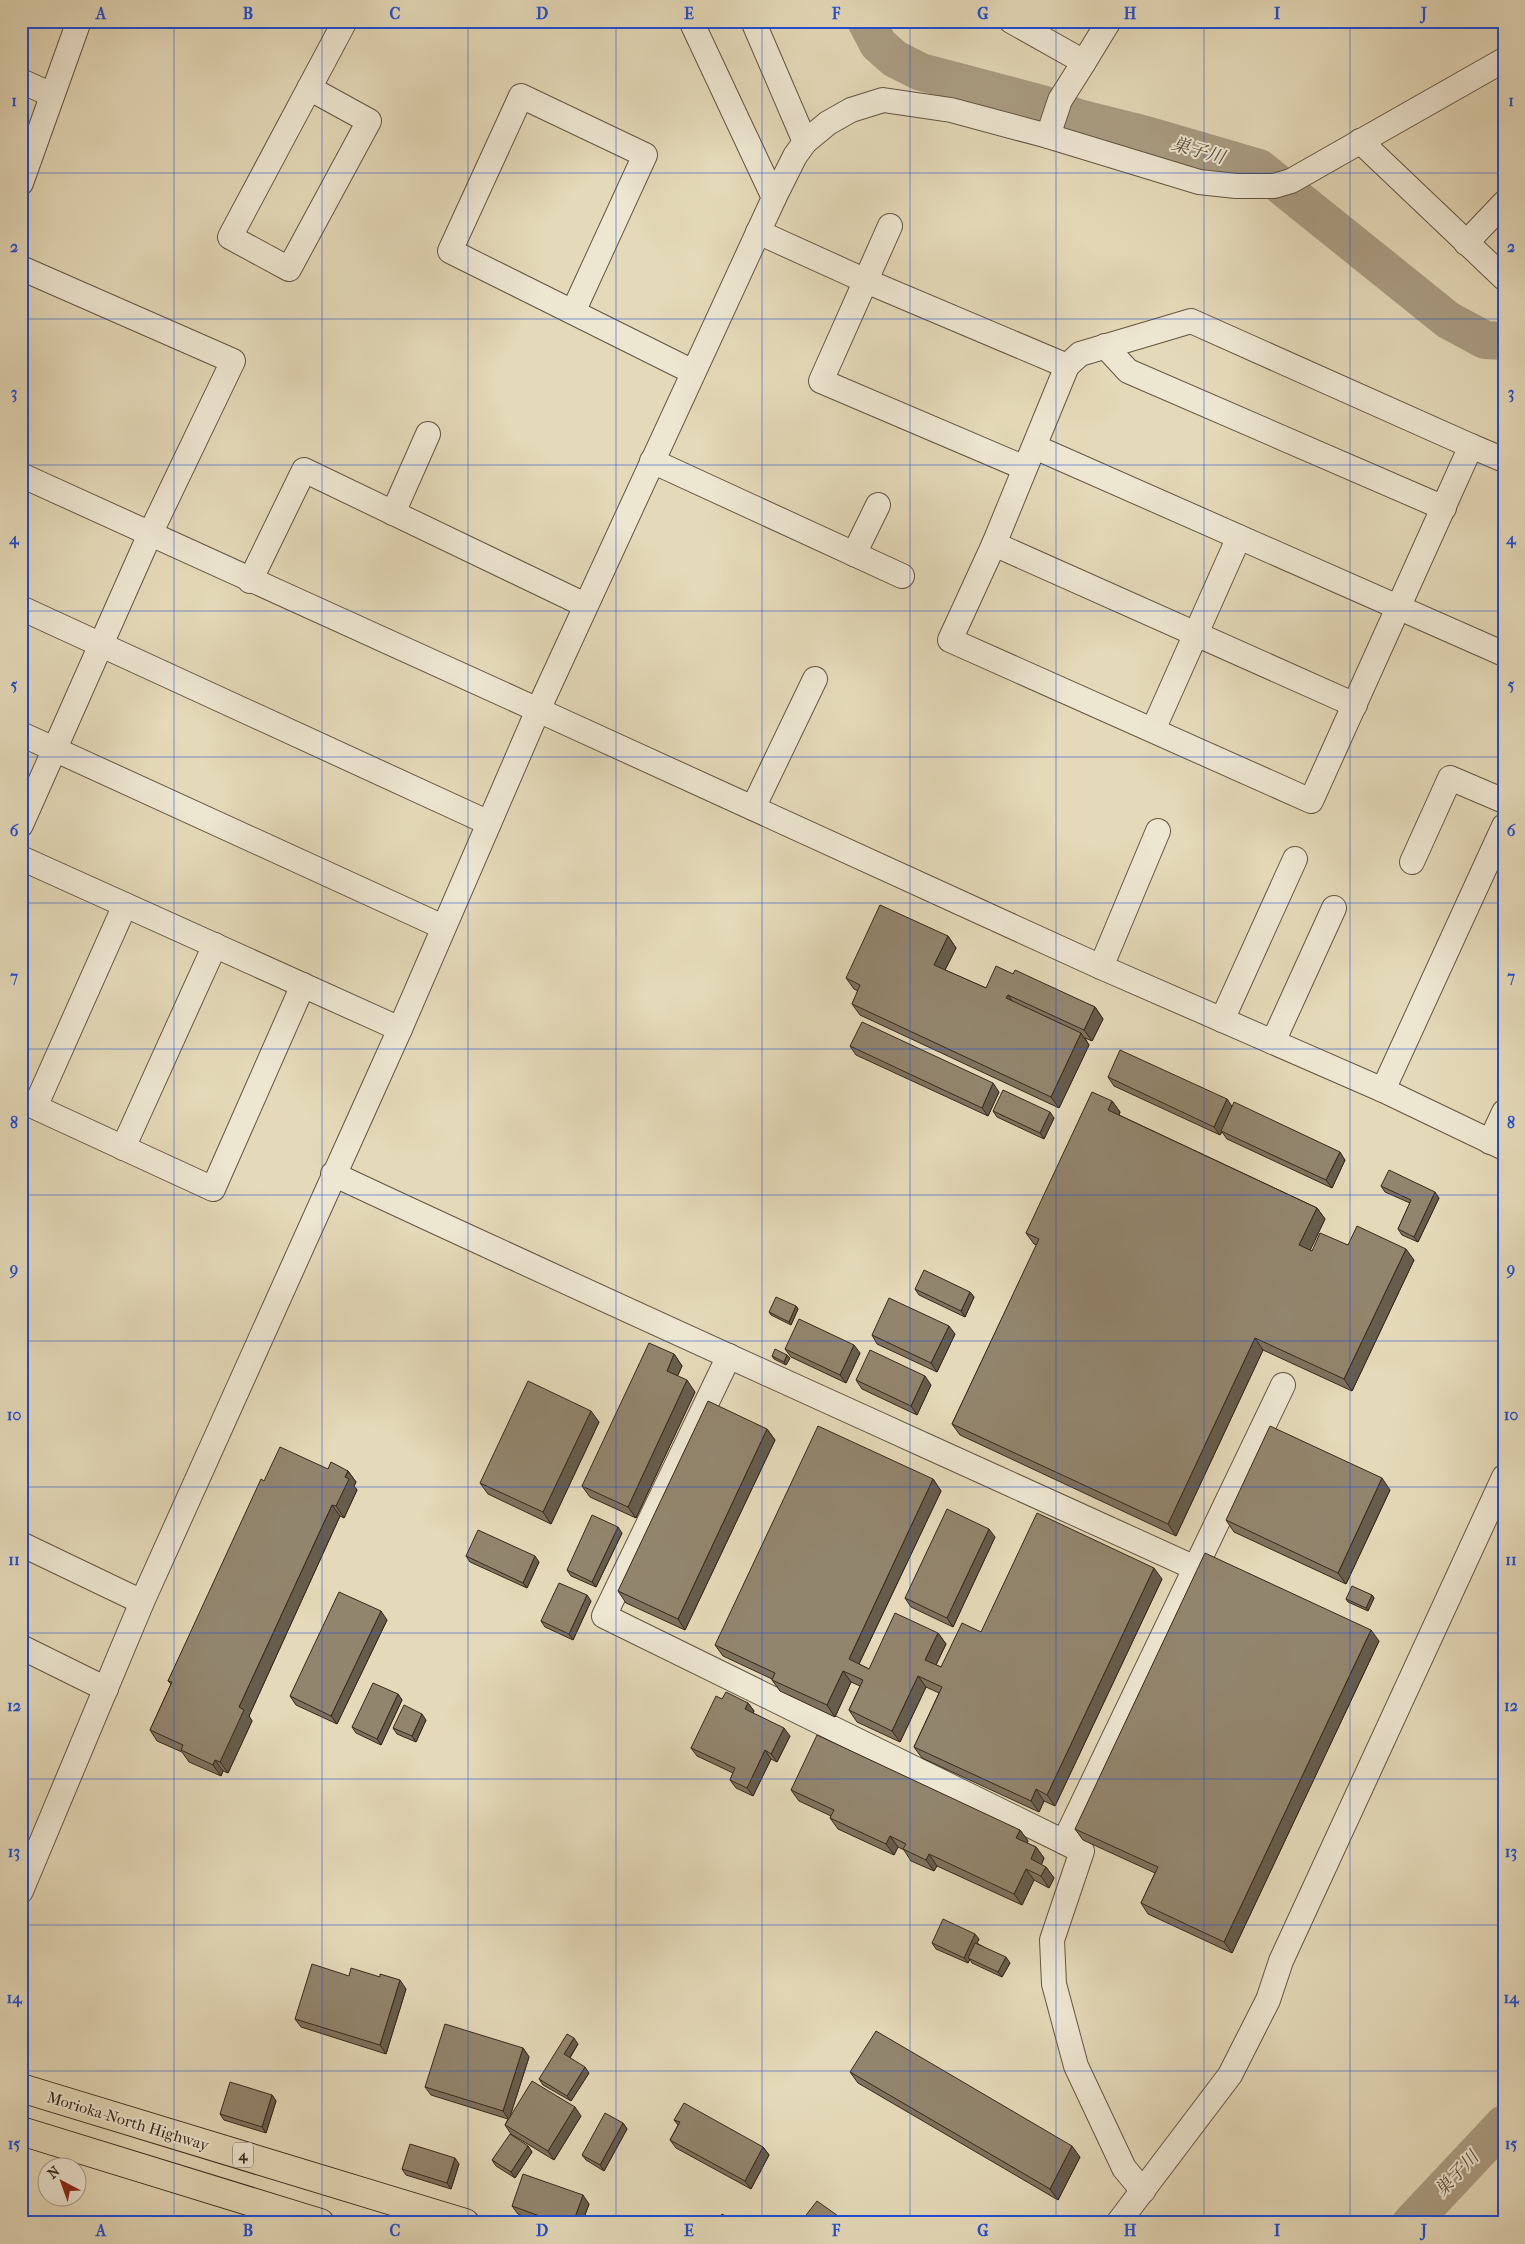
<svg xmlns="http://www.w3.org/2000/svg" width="1525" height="2244" viewBox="0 0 1525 2244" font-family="'IM FELL French Canon','Noto Serif JP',serif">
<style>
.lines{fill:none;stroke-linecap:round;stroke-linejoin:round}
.river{stroke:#aa9d83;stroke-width:38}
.minor-casing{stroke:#645542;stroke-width:26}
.highway-casing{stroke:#39291b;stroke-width:30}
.minor{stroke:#ede6d1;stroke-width:24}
.highway{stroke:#e4d9b8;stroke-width:28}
.wall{fill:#7e725e;stroke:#39291b}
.shaded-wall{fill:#665d4c;stroke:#39291b}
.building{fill:#92856d;stroke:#39291b}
.grid{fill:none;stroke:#1d4ed8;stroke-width:1;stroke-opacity:0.55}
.labels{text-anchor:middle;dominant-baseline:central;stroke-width:4;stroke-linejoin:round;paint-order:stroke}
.shield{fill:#ede6d1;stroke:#6f6252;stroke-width:1}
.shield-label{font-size:15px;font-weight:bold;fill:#39291b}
.street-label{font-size:16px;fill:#39291b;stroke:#ede6d1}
.water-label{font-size:18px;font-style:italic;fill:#5b4c3a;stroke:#ede6d1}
.neatline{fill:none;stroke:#1d4ed8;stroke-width:2}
.grid-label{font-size:16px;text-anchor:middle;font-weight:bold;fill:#1d4ed8}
</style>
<rect width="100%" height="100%" fill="#e4d9b8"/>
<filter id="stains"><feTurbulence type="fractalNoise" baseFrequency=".004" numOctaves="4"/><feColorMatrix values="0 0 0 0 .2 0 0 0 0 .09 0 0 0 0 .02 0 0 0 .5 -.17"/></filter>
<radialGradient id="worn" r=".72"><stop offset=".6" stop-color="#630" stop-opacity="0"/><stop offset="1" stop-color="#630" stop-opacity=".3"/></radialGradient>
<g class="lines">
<!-- river -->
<g class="river">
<path d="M866,21l12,23 17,15 26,13 121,32 36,14 68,17 113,33 189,152 37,20 19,1"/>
<path d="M1411,2223l93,-99"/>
</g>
<defs>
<g id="minor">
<path d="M691,21l83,177"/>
<path d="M753,21l52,121"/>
<path d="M1011,21l73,41 -24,38 -12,36"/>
<path d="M1504,60l-213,121 -17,5h-38l-37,-4 -151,-46 -97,-26 -68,-10 -32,10 -23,13 -23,19 -10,14 -21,42 -236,512 563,257 282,123 121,58"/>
<path d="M1084,62l25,-41"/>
<path d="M21,81l31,14"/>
<path d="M309,88l60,33 -80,148 -59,-32 115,-216"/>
<path d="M1360,141l144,137"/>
<path d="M21,183l58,-162"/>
<path d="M890,226l-69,155 204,87"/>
<path d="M758,232l108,49 201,85"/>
<path d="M1466,243l38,-40"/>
<path d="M21,268l212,93 -83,173 -129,291"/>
<path d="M573,312l72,-157 -124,-59 -71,155 243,121"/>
<path d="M1191,321l280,125 -160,355 -361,-161 44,-96 73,-178 13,-12z"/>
<path d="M1105,346l23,25 316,137"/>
<path d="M1471,446l33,14"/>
<path d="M1035,447l469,207"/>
<path d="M652,461l250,115"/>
<path d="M21,475l517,235 -138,319 -258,573 -121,289"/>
<path d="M393,513l35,-79"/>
<path d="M994,544l361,161"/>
<path d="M854,554l24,-49"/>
<path d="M250,581l54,-111 281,135"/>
<path d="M21,608l468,215"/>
<path d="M1153,730l86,-193"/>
<path d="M21,734l422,193"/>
<path d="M753,808l62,-129"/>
<path d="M21,858l379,171"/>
<path d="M1412,862l38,-84 54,23"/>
<path d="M125,905l-90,202 178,82 90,-204"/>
<path d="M1101,967l57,-136"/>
<path d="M1222,1020l73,-161"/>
<path d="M1273,1042l61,-134"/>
<path d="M1383,1090l121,-264"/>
<path d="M1490,1142l14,-30"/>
<path d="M123,1148l92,-203"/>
<path d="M333,1174c286,134 575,263 862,394"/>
<path d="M729,1356l-125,260 460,226 219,-457"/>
<path d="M21,1544l121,58"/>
<path d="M21,1647l85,42"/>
<path d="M1064,1842l18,9 -30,89 2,44 22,82 48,102 19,23"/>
<path d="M1118,2223l112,-148 38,-75 13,-39 223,-484"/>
</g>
<g id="highway">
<path d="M21,2088l444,135"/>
<path d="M21,2131l299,92"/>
</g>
</defs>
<!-- minor casing -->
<use href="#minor" class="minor-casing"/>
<!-- highway casing -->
<use href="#highway" class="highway-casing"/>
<!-- minor -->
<use href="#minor" class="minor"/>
<!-- highway -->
<use href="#highway" class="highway"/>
</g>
<!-- wall -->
<g class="wall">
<path d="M948,936l8,12 -11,22 41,18 27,-14 82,33 8,12 -11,22 -7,-3 4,7 -30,63 -199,-93 -8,-11 6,-13 -4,-2 -8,-11z"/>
<path d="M850,1046l149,46 -11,24 -132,-61z"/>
<path d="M1108,1077l119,22 5,8 113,53 -13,28 -105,-49 -5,-7 -2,3 -106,-49z"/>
<path d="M1112,1101l8,11 -1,3 198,93 8,11 -15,31 2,1 36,-6 66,15 -62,131 -89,-41 -87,186 -216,-101 -8,-11 85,-179 -3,-1 -8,-11z"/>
<path d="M993,1111l61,7 -10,21 -47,-22z"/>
<path d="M1381,1186l58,12 -21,44 -16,-7 -4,-6 12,-26 -25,-11z"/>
<path d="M915,1289l55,3 4,5 -9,20 -46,-22z"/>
<path d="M796,1306l2,3 -7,16 -20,-10 -2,-3z"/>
<path d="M955,1334l-18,38 -60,-28 -5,-9z"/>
<path d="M785,1349l75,4 -14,30 -55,-26z"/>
<path d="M674,1354l8,12 -5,10 18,16 -59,126 -46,-21 -8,-11z"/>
<path d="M787,1355l3,3 -4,7 -12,-6 -2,-3z"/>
<path d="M856,1380l75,5 -14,30 -55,-26z"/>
<path d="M599,1422l-48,102 -63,-30 -8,-11z"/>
<path d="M767,1429l8,11 -90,190 -59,-27 -8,-12z"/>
<path d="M328,1469l20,2 8,11 -2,4 3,4 -13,28 -4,-2 -91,200 3,5 -24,52 -5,-2 -2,5 -32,-14 -7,-10 -25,-11 -7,-11 21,-46 -3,-3 96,-200z"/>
<path d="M933,1479l8,12 -82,173 10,5 69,-36 8,11 -10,21 5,2 40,-35 181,-53 -107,227 -11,-5 -5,11 -117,-54 -8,-11 25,-54 -13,-6 -26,55 -43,-20 -8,-12 11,-24 -9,-4 -16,35 -55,-26 -8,-11v-1l-49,-23 -8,-11z"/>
<path d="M1390,1490l-44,94 -112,-52 -8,-12z"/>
<path d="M622,1533l-26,54 -25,-11 -4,-6z"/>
<path d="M995,1537l-42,90 -42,-20 -6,-9z"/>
<path d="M466,1556l73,6 -12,26 -57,-26z"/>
<path d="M1372,1595l2,3 -6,13 -20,-9 -2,-3z"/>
<path d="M591,1601l-18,39 -28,-13 -4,-6z"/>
<path d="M387,1620l-50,104 -41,-19 -6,-9z"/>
<path d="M1379,1641l-147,312 -84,-39 -7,-11 14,-30 -72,-33 -8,-11z"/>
<path d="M398,1694l4,6 -21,45 -25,-12 -4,-6z"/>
<path d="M722,1699l26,4 6,8 -1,2 37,23 -13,26 -6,-3 -18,37 -17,-8 -6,-8 3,-7 -36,-17 -6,-8z"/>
<path d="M426,1720l-10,22 -19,-8 -4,-6z"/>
<path d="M791,1790l229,40 8,11 -1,2 9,4 8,11 -3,7 5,2 8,11 -5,10 -15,-8 -12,25 -85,-39 -3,5 -23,-10 -7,-11 -6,-3 -4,8 -56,-26 -8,-11 1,-2 -32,-15z"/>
<path d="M979,1939l-2,4 33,20 -8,14 -30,-14 -2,-4 -2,4 -32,-14 -4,-6z"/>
<path d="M349,1976l57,13 -20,65 -85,-27 -6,-8z"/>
<path d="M578,2044l-8,14 19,15 -18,28 -28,-16 -4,-6z"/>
<path d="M523,2048l6,9 -19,59h71l-27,44 -43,-26 -6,-9 3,-6 -77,-24 -6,-8z"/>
<path d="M850,2072l230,85 -22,43 -200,-117z"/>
<path d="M272,2095l4,6 -10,32 -42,-13 -4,-6z"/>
<path d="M674,2120l89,27 6,8 -18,34 -75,-41 -6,-8 8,-15z"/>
<path d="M623,2123l4,6 -23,42 -18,-11 -4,-5z"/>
<path d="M528,2146l4,6 -17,26 -19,-12 -4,-6z"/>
<path d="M459,2164l-8,25 -45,-14 -4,-6z"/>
<path d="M589,2204l-7,19h-41l-23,-9 -6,-8z"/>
</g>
<!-- shaded-wall -->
<g class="shaded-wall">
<path d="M948,936l8,12 -14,28 -8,-11z"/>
<path d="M1008,995l8,11 -10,-8z"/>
<path d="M1095,1007l8,12 -11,22 -8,-11z"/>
<path d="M1081,1033l8,12 -30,63 -8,-11z"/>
<path d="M993,1083l6,9 -11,24 -6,-8z"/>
<path d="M1227,1099l6,9 -13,27 -6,-8z"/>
<path d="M1112,1101l8,11 -4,10 -8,-12z"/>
<path d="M1050,1112l4,6 -10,21 -4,-6z"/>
<path d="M1340,1152l5,8 -13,28 -6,-8z"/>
<path d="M1435,1192l4,6 -21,44 -4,-5z"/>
<path d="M1317,1208l8,11 -18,38 -8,-12z"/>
<path d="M21,1227l4,5 -4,9z"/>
<path d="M1406,1249l8,11 -62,131 -8,-12z"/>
<path d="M970,1292l4,5 -9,20 -4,-6z"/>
<path d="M796,1306l2,3 -7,16 -2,-3z"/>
<path d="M949,1326l6,8 -18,38 -6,-9z"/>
<path d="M1255,1338l8,12 -87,186 -8,-12z"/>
<path d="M854,1345l6,8 -14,30 -6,-8z"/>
<path d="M674,1354l8,12 -7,16 -8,-11z"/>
<path d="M787,1355l3,3 -4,7 -2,-3z"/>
<path d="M925,1376l6,9 -14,30 -6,-9z"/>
<path d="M687,1380l8,12 -59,126 -8,-11z"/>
<path d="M591,1411l8,11 -48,102 -8,-12z"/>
<path d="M767,1429l8,11 -90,190 -7,-11z"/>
<path d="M348,1471l8,11 -2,4 3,4 -13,28 -8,-12 9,-29z"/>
<path d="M1382,1478l8,12 -44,94 -8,-11z"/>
<path d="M933,1479l8,12 -85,179 -7,-11z"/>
<path d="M332,1505l8,11 -91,200 3,5 -24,52 -8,-11 19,-55z"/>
<path d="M618,1527l4,6 -26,54 -4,-5z"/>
<path d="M989,1529l6,8 -42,90 -6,-9z"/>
<path d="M535,1556l4,6 -12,26 -4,-5z"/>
<path d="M1154,1568l8,11 -107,227 -8,-11z"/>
<path d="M587,1595l4,6 -18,39 -4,-6z"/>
<path d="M1372,1595l2,3 -6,13 -2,-3z"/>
<path d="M381,1611l6,9 -50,104 -6,-8z"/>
<path d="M1371,1630l8,11 -147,312 -8,-11z"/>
<path d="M938,1633l8,11 -13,27 -8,-11z"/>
<path d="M843,1671l8,11 -16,35 -8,-12z"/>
<path d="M918,1676l8,11 -26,55 -8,-11z"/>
<path d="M398,1694l4,6 -21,45 -4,-6z"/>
<path d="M748,1703l6,8 -3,7 -6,-9z"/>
<path d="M422,1714l4,6 -10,22 -4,-6z"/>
<path d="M784,1728l6,8 -13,26 -6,-8z"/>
<path d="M765,1750l6,9 -18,37 -6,-8z"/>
<path d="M215,1760l8,11 -2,5 -8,-11z"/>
<path d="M1036,1789l8,12 -5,11 -8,-11z"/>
<path d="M1020,1830l8,11 -4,8 -8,-11z"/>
<path d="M890,1836l8,11 -4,8 -8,-11z"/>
<path d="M1036,1847l8,11 -5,13 -8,-12z"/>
<path d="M929,1854l8,12 -3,5 -8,-11z"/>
<path d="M1046,1867l8,11 -5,10 -8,-12z"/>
<path d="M1026,1869l8,11 -12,25 -8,-11z"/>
<path d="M975,1934l4,5 -9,19h-2l2,1 -2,4 -4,-5z"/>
<path d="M1006,1957l4,6 -8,14 -4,-5z"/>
<path d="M400,1980l6,9 -20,65 -6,-9z"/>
<path d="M574,2038l4,6 -10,16 -4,-6z"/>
<path d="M523,2048l6,9 -20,63 -6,-9z"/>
<path d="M585,2067l4,6 -18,28 -4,-5z"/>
<path d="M272,2095l4,6 -10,32 -4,-6z"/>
<path d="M575,2107l6,9 -27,44 -6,-9z"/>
<path d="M623,2123l4,6 -23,42 -4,-6z"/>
<path d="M528,2146l4,6 -17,26 -4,-6z"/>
<path d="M1072,2146l8,11 -22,43 -8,-11z"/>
<path d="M763,2147l6,8 -18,34 -6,-8z"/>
<path d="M455,2158l4,6 -8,25 -4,-6z"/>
<path d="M583,2195l6,9 -7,19h-9z"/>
</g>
<!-- building -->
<g class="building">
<path d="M880,905l68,31 -14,29 52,23 10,-22 17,8 2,-4 80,37 -11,23 -76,-35 -2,3 75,35 -30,64 -199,-93 8,-19 -14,-7z"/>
<path d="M862,1022l131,61 -11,25 -132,-62z"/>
<path d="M1120,1050l107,49 -13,28 -106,-50z"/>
<path d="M1003,1090l47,22 -10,21 -47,-22z"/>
<path d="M1092,1092l20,9 -4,9 209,98 -18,37 13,6 8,-18 28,12 9,-19 49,23 -62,130 -89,-41 -87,186 -216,-100 87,-185 -13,-6z"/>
<path d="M1234,1102l106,50 -14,28 -105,-49z"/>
<path d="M1389,1170l46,22 -21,45 -16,-8 13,-29 -30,-14z"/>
<path d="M924,1270l46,22 -9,19 -46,-22z"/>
<path d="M776,1297l20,9 -7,16 -20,-10z"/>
<path d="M889,1298l60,28 -18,37 -59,-28z"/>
<path d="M799,1319l55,26 -14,30 -55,-26z"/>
<path d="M649,1343l25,11 -7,17 20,9 -59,127 -46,-21z"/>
<path d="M775,1349l12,6 -3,7 -12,-6z"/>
<path d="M870,1350l55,26 -14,30 -55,-26z"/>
<path d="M528,1381l63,30 -48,101 -63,-29z"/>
<path d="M708,1401l59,28 -89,190 -60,-28z"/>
<path d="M818,1426l115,53 -84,180 20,10 26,-56 43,20 -13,27 16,7 21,-44 19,9 56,-119 117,55 -107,227 -11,-6 -5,12 -117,-54 28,-60 -24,-11 -26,55 -43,-21 14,-30 -20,-9 -16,34 -55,-25 3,-7 -60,-28z"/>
<path d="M1270,1426l112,52 -44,95 -112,-53z"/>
<path d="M280,1447l48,22 3,-7 17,9 -3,6 4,2 -13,27 -4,-1 -93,202 5,3 -24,52 -5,-2 -2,5 -32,-15 2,-5 -33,-15 22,-48 -4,-1 93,-202 3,2z"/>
<path d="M947,1509l42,20 -42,89 -42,-20z"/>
<path d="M592,1515l26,12 -26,55 -25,-12z"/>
<path d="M478,1530l57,26 -12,27 -57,-27z"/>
<path d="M1205,1553l166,77 -147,312 -83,-39 17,-36 -83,-38z"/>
<path d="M559,1583l28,12 -18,39 -28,-13z"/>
<path d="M1352,1586l20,9 -6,13 -20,-9z"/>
<path d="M339,1592l42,19 -50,105 -41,-20z"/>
<path d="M373,1683l25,11 -21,45 -25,-12z"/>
<path d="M726,1692l22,11 -3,6 39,19 -13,26 -6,-4 -18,38 -17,-8 5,-12 -44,-20 25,-52 6,3z"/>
<path d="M404,1705l18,9 -10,22 -19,-8z"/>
<path d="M817,1735l203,95 -4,8 20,9 -5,12 15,8 -5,9 -15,-7 -12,25 -85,-40 -3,6 -23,-11 3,-5 -16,-8 -4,8 -56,-26 4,-8 -43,-20z"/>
<path d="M943,1919l32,15 -11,24 -32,-15z"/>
<path d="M975,1943l31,14 -8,15 -30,-14z"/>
<path d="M312,1964l37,12 2,-8 29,9v-3l20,6 -20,65 -85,-26z"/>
<path d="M445,2024l78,24 -20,63 -78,-24z"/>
<path d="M876,2031l196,115 -22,43 -200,-117z"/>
<path d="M567,2034l7,4 -10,16 21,13 -18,29 -28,-17z"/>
<path d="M532,2081l43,26 -27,44 -43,-26z"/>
<path d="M230,2082l42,13 -10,32 -42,-13z"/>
<path d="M684,2103l79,44 -18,34 -75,-41 10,-18 -6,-2z"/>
<path d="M605,2113l18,10 -23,42 -18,-10z"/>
<path d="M510,2134l18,12 -17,26 -19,-12z"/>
<path d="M410,2144l45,14 -8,25 -45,-14z"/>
<path d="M523,2174l60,21 -10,28h-14l-47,-17z"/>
<path d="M817,2201l31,22h-41l-4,-4z"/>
<path d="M722,2214l16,9h-21z"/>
</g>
<!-- grid -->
<path class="grid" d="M174,21v2202M322,21v2202M468,21v2202M616,21v2202M762,21v2202M910,21v2202M1056,21v2202M1204,21v2202M1350,21v2202M21,173h1483M21,319h1483M21,465h1483M21,611h1483M21,757h1483M21,903h1483M21,1049h1483M21,1195h1483M21,1341h1483M21,1487h1483M21,1633h1483M21,1779h1483M21,1925h1483M21,2071h1483"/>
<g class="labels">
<!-- shield labels -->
<rect class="shield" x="233" y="2142.5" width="20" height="25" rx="4"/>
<g class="shield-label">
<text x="243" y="2155">4</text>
</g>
<!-- street labels -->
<g class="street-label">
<text transform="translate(128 2121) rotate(17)">Morioka-North Highway</text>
</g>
<!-- water labels -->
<g class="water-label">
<text transform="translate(1198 151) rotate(16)">巣子川</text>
<text transform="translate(1457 2174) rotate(-47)">巣子川</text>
</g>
</g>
<!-- margin -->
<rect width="1525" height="2244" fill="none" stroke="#e4d9b8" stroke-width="55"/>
<!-- north arrow -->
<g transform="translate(62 2182) rotate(319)"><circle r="24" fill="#ede6d1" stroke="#a59a88"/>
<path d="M0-4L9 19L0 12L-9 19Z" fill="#8f2418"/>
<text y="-8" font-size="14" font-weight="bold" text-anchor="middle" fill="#39291b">N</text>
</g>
<rect x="28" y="28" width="1470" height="2188" class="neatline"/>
<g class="grid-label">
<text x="101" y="19">A</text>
<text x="248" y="19">B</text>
<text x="395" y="19">C</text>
<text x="542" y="19">D</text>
<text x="689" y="19">E</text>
<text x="836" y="19">F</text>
<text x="983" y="19">G</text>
<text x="1130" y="19">H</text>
<text x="1277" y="19">I</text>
<text x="1424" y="19">J</text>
<text x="14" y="106">1</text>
<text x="1511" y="106">1</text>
<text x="14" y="252">2</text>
<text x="1511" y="252">2</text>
<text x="14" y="398">3</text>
<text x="1511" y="398">3</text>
<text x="14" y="544">4</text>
<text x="1511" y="544">4</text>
<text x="14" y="690">5</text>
<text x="1511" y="690">5</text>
<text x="14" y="836">6</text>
<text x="1511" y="836">6</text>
<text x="14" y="982">7</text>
<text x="1511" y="982">7</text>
<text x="14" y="1128">8</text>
<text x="1511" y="1128">8</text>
<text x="14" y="1274">9</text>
<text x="1511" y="1274">9</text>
<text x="14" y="1420">10</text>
<text x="1511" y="1420">10</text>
<text x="14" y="1565">11</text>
<text x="1511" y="1565">11</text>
<text x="14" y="1711">12</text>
<text x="1511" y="1711">12</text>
<text x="14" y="1857">13</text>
<text x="1511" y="1857">13</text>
<text x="14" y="2003">14</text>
<text x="1511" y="2003">14</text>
<text x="14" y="2149">15</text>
<text x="1511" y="2149">15</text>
<text x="101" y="2236">A</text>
<text x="248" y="2236">B</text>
<text x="395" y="2236">C</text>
<text x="542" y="2236">D</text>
<text x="689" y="2236">E</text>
<text x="836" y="2236">F</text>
<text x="983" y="2236">G</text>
<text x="1130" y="2236">H</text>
<text x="1277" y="2236">I</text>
<text x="1424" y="2236">J</text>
</g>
<rect width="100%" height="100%" filter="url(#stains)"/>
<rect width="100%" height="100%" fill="url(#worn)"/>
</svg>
